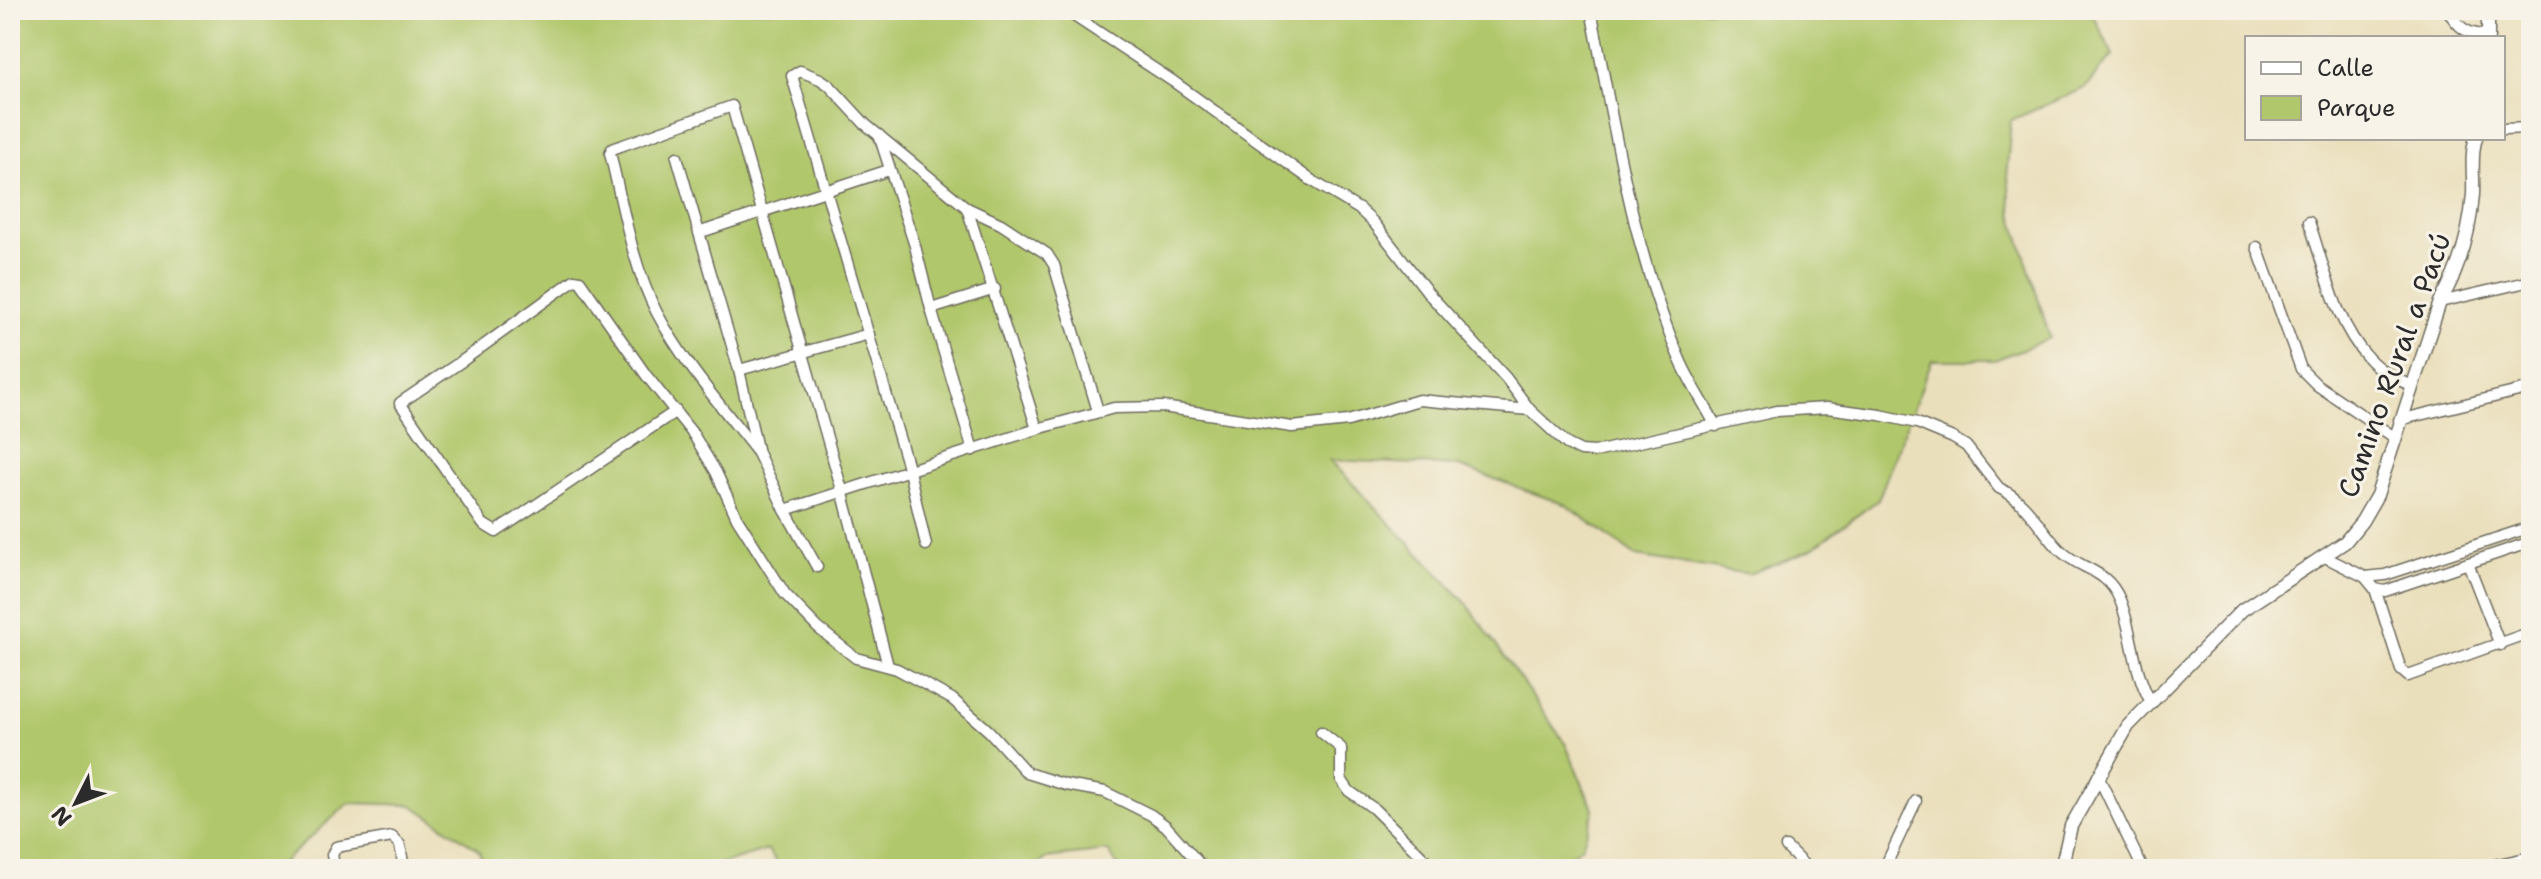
<svg xmlns="http://www.w3.org/2000/svg" width="2541" height="879" viewBox="0 0 2541 879" font-family="'Shantell Sans',sans-serif">
<style>
.green{fill:#b1c76c;stroke:#6e794c;stroke-width:2}
.lines{fill:none;stroke-linecap:round;stroke-linejoin:round}
.minor-casing{stroke:#6e6a5d;stroke-width:13}
.tertiary-casing{stroke:#6e6a5d;stroke-width:15}
.minor{stroke:#fff;stroke-width:10}
.tertiary{stroke:#fff;stroke-width:12}
.labels{text-anchor:middle;dominant-baseline:central;stroke-width:6;stroke-linejoin:round;paint-order:stroke}
.street-label{font-size:28px;fill:#2b2b2b;stroke:#f7f3e8}
</style>
<rect width="100%" height="100%" fill="#f7f3e8"/>
<filter id="ink" filterUnits="userSpaceOnUse"><feTurbulence type="fractalNoise" baseFrequency=".0125" numOctaves="2"/><feDisplacementMap in="SourceGraphic" scale="16" xChannelSelector="R" yChannelSelector="G"/><feConvolveMatrix kernelMatrix="1 2 1 2 8 2 1 2 1" color-interpolation-filters="sRGB"/></filter>
<filter id="wash" filterUnits="userSpaceOnUse"><feTurbulence type="fractalNoise" baseFrequency=".006" numOctaves="4" result="noise"/><feDisplacementMap in="SourceGraphic" scale="32" xChannelSelector="R" yChannelSelector="G"/><feGaussianBlur stdDeviation="1.8" result="paint"/><feColorMatrix in="noise" values="0 0 0 0 0 0 0 0 0 0 0 0 0 0 0 0 0 1.4 0 .05"/><feComposite in="paint" operator="in"/></filter>
<g filter="url(#wash)">
<rect width="100%" height="100%" fill="#eadfbb"/>
<!-- green -->
<path class="green" d="M10,10h2071l13,7 19,38 -28,33 -74,32 -4,48 5,45 38,125 -55,22h-63l-54,140 -68,50 -61,24 -113,-18 -70,-51 -107,-39 -129,-6 137,144 98,139 29,68 -12,35 -30,23h-432l-12,-18 -61,7 -14,11h-251l-14,-19 -63,19h-220l-6,-19 -67,-45 -63,-2 -74,66h-265z"/>
</g>
<g filter="url(#ink)">
<g class="lines">
<defs>
<g id="minor">
<path d="M1065,10l109,72 137,98 48,29 15,14 56,72 76,83 24,32 37,34 14,7 14,1 182,-41 50,-3 53,7 37,8 36,15 13,8 33,42c27,12 41,41 60,61 21,22 47,18 61,51 13,32 13,72 31,102"/>
<path d="M1591,10c24,118 41,240 90,352 10,22 24,43 35,64"/>
<path d="M2448,10c10,18 20,25 40,25"/>
<path d="M2503,129l28,-1"/>
<path d="M879,135l36,111 16,63 42,141"/>
<path d="M677,157l62,213 19,83 27,57 32,57"/>
<path d="M967,208l70,221"/>
<path d="M2309,222c16,46 26,101 60,137 12,13 28,20 43,27"/>
<path d="M701,232l188,-62"/>
<path d="M2257,247l44,122 16,16 77,52"/>
<path d="M2440,302l91,-21"/>
<path d="M931,309l64,-20"/>
<path d="M739,370l130,-36"/>
<path d="M676,411l-180,121 -13,-8 -83,-121 65,-44 109,-79 6,1 66,94 47,59 23,38 21,46 48,76 33,34 38,30 41,11 55,30 37,32 38,42 39,12 39,7 46,23 15,11 38,43"/>
<path d="M2399,420l132,-32"/>
<path d="M758,453c-35,-45 -74,-89 -101,-140 -25,-48 -34,-107 -47,-160l2,-4 120,-43 110,384 46,176"/>
<path d="M785,510l252,-81 77,-21 49,-1 129,20 56,-6 71,-21 111,10"/>
<path d="M926,545l-17,-74 -117,-395 8,-5 20,8 9,6 36,39 102,84 34,16 46,30 7,11 44,146"/>
<path d="M2323,556l42,21 10,12 10,2 146,-49"/>
<path d="M2468,563l32,82"/>
<path d="M2365,577l20,-2 146,-48"/>
<path d="M2375,589l26,81 7,6 123,-44"/>
<path d="M1321,732l20,16v31l8,12 24,17 62,61"/>
<path d="M2098,776l45,93"/>
<path d="M1786,847l22,22"/>
<path d="M335,869l-3,-14 4,-8 56,-10 8,8 4,24"/>
<path d="M1141,869h11"/>
<path d="M1884,869l32,-68"/>
</g>
<g id="tertiary">
<path d="M2488,10v28"/>
<path d="M2061,869l10,-43 57,-100 114,-116 103,-68 17,-21 15,-26 63,-193c20,-34 30,-68 33,-108 1,-18 -3,-39 3,-56"/>
<path d="M2480,869l51,-11"/>
</g>
</defs>
<!-- minor casing -->
<use href="#minor" class="minor-casing"/>
<!-- tertiary casing -->
<use href="#tertiary" class="tertiary-casing"/>
<!-- minor -->
<use href="#minor" class="minor"/>
<!-- tertiary -->
<use href="#tertiary" class="tertiary"/>
</g>
</g>
<g class="labels">
<!-- street labels -->
<g class="street-label">
<text transform="translate(2394 365) rotate(-70)">Camino Rural a Pacú</text>
</g>
</g>
<!-- margin -->
<rect width="2541" height="879" fill="none" stroke="#f7f3e8" stroke-width="40"/>
<!-- legend -->
<rect x="2245" y="36" width="260" height="104" fill="#f7f3e8" stroke="#a5a39c" stroke-width="2"/>
<rect x="2261" y="62" width="40" height="12" fill="#ffffff" stroke="#a5a39c" stroke-width="2"/>
<text x="2317" y="76" font-size="24" fill="#2b2b2b">Calle</text>
<rect x="2261" y="96" width="40" height="24" fill="#b1c76c" stroke="#a5a39c" stroke-width="2"/>
<text x="2317" y="116" font-size="24" fill="#2b2b2b">Parque</text>
<!-- north arrow -->
<g transform="translate(76 803) rotate(228)" stroke="#f7f3e8" stroke-width="6" paint-order="stroke">
<path d="M0-6L14 30L0 20L-14 30Z" fill="#2b2b2b"/>
<text y="-12" font-size="22" font-weight="bold" text-anchor="middle" fill="#2b2b2b">N</text>
</g>
</svg>
